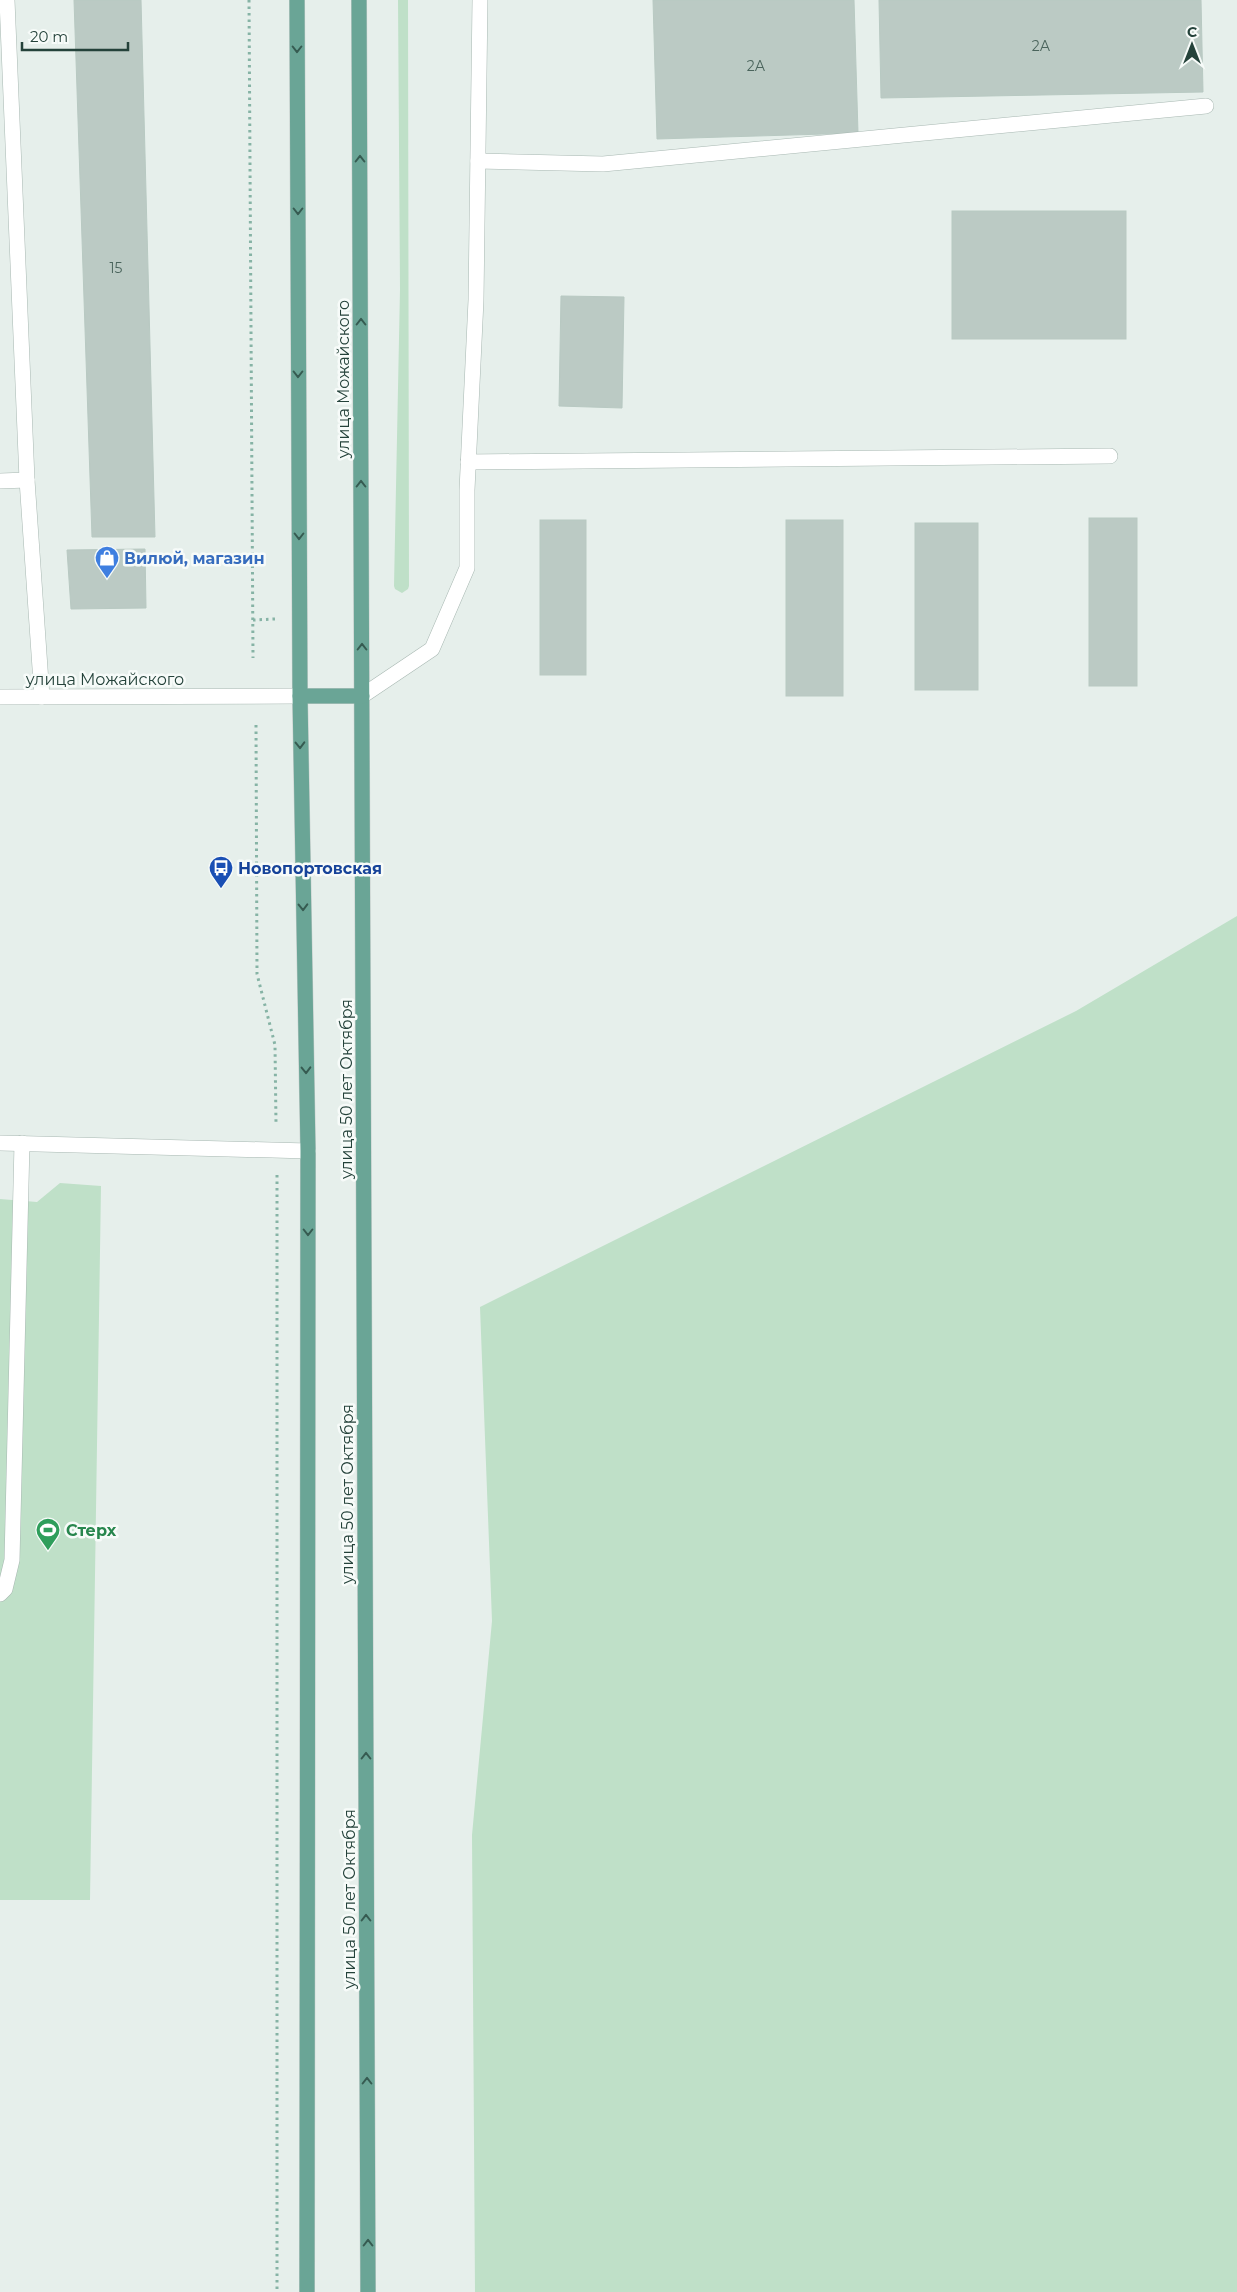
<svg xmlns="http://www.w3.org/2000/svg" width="1237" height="2292" viewBox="0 0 1237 2292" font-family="Montserrat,sans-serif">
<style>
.green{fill:#bfe0c8}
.building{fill:#bbcac4;stroke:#b8c9c2}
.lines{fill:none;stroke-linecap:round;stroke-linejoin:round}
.service-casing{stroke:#a8b8b2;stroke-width:16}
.minor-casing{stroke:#a8b8b2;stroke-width:16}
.primary-casing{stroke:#c2cac8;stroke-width:16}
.path{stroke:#86b3a5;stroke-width:3;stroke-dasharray:2.5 4;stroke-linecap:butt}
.service{stroke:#fff;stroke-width:15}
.minor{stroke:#fff;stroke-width:15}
.primary{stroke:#6aa596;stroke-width:15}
.oneway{stroke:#365b51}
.labels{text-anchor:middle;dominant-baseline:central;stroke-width:5;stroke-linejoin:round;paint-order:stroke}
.number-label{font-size:14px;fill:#4a645c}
.street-label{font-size:16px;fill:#24423a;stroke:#f7fbf9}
.shop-label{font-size:16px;font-weight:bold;fill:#366cbe;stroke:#f7fbf9;text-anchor:start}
.transit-label{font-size:16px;font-weight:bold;fill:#164399;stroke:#f7fbf9;text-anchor:start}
.leisure-label{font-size:16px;font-weight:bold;fill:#27864d;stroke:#f7fbf9;text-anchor:start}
</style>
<rect width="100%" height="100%" fill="#e6efeb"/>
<!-- green -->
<g class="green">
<path d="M398,0h10l1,586 -1,3 -6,4 -7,-4 -1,-3 6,-297z"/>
<path d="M1237,916v1376h-762l-3,-457 20,-214 -12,-314 596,-296z"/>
<path d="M60,1183l41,3 -11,714h-90v-701l37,3z"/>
</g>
<!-- building -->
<g class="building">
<path d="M74,0h67l14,537h-63z"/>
<path d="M653,0h201l4,133 -201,6z"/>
<path d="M879,0h322l2,92 -322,6z"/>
<rect x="952" y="211" width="174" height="128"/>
<path d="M561,296l63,1 -2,111 -63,-2z"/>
<rect x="1089" y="518" width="48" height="168"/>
<rect x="540" y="520" width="46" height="155"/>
<rect x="786" y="520" width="57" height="176"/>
<rect x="915" y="523" width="63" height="167"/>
<path d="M145,549l1,59 -75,1 -4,-59z"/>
</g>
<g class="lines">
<defs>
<g id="service">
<path d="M7,0l20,480 15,217"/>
<path d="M478,161l125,3 603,-58"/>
<path d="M468,462l642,-6"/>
<path d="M0,481l27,-1"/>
<path d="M362,696l70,-47 35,-81v-78l9,-190 4,-300"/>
<path d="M0,1594l5,-5 7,-29 10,-417"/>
</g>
<g id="minor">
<path d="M0,697l300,-1"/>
<path d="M0,1143l308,8"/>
</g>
<g id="primary">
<path d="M297,0l3,696 8,455 -1,1141"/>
<path d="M359,0l9,2292"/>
<path d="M300,696h62"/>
</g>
</defs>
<!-- service casing -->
<use href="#service" class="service-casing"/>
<!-- minor casing -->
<use href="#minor" class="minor-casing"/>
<!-- primary casing -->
<use href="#primary" class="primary-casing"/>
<!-- path -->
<g class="path">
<path d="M249,0l4,658"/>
<path d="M253,620l22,-1"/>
<path d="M256,725l1,249 18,71 1,79"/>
<path d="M277,1175v1117"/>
</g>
<!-- service -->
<use href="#service" class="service"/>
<!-- minor -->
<use href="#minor" class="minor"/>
<!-- primary -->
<use href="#primary" class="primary"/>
</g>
<!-- one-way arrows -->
<defs><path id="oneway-chevron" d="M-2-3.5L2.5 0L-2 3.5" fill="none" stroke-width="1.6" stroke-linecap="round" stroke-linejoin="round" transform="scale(1.25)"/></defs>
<g class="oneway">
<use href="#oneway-chevron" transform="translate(297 49) rotate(90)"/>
<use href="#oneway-chevron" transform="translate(360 159) rotate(-90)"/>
<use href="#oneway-chevron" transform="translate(298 211) rotate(90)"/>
<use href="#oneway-chevron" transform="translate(361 322) rotate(-90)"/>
<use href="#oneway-chevron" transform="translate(298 374) rotate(90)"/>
<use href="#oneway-chevron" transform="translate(361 484) rotate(-90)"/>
<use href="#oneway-chevron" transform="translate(299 536) rotate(90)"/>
<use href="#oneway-chevron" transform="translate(362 647) rotate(-90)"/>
<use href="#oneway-chevron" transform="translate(300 745) rotate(89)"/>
<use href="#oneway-chevron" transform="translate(303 907) rotate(89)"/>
<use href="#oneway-chevron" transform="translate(306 1070) rotate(89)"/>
<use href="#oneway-chevron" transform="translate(308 1232) rotate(90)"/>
<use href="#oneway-chevron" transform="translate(366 1756) rotate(-90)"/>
<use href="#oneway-chevron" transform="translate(366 1918) rotate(-90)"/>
<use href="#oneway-chevron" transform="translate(367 2081) rotate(-90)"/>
<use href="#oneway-chevron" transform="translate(368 2243) rotate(-90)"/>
</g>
<!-- icons -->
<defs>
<symbol id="shop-pin" viewBox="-11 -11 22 30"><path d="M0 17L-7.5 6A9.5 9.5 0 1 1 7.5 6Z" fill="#3f7fe0" stroke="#f7fbf9"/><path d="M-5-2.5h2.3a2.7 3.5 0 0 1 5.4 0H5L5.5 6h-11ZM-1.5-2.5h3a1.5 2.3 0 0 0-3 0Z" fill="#fff"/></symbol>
<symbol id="bus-pin" viewBox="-11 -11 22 30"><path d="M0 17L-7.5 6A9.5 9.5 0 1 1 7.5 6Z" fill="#1a4fb4" stroke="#f7fbf9"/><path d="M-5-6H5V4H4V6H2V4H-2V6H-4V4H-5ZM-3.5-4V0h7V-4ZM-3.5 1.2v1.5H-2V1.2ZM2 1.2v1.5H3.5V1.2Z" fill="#fff"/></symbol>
<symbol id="stadium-pin" viewBox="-11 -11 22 30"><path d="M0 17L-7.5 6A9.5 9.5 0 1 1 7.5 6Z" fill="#2e9e5b" stroke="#f7fbf9"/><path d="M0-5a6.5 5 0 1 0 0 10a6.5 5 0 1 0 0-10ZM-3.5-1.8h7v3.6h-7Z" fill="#fff"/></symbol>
</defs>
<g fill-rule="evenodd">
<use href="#shop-pin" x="93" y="544" width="28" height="38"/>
<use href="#bus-pin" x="207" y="854" width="28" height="38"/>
<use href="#stadium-pin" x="34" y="1516" width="28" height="38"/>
</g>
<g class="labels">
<!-- number labels -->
<g class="number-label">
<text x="1041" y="46">2А</text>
<text x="756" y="66">2А</text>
<text x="116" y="268">15</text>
</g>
<!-- street labels -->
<g class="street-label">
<text transform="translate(343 379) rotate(-90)">улица Можайского</text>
<text x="105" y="679">улица Можайского</text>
<text transform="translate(346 1089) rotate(-90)">улица 50 лет Октября</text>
<text transform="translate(347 1494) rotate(-90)">улица 50 лет Октября</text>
<text transform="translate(349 1899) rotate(-90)">улица 50 лет Октября</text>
</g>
<!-- shop labels -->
<g class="shop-label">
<text x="124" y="558">Вилюй, магазин</text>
</g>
<!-- transit labels -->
<g class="transit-label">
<text x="238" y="868">Новопортовская</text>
</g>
<!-- leisure labels -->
<g class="leisure-label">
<text x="66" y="1530">Стерх</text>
</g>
</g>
<!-- north arrow -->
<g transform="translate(1192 45)" stroke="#f7fbf9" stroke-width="4" paint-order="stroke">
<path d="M0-4L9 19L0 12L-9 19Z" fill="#24423a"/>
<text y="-8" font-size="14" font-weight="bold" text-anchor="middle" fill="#24423a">С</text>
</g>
<!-- scale -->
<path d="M22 42v8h106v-8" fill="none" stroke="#24423a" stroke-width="2.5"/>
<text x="30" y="42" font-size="15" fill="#24423a" stroke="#f7fbf9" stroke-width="4" paint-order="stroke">20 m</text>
</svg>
